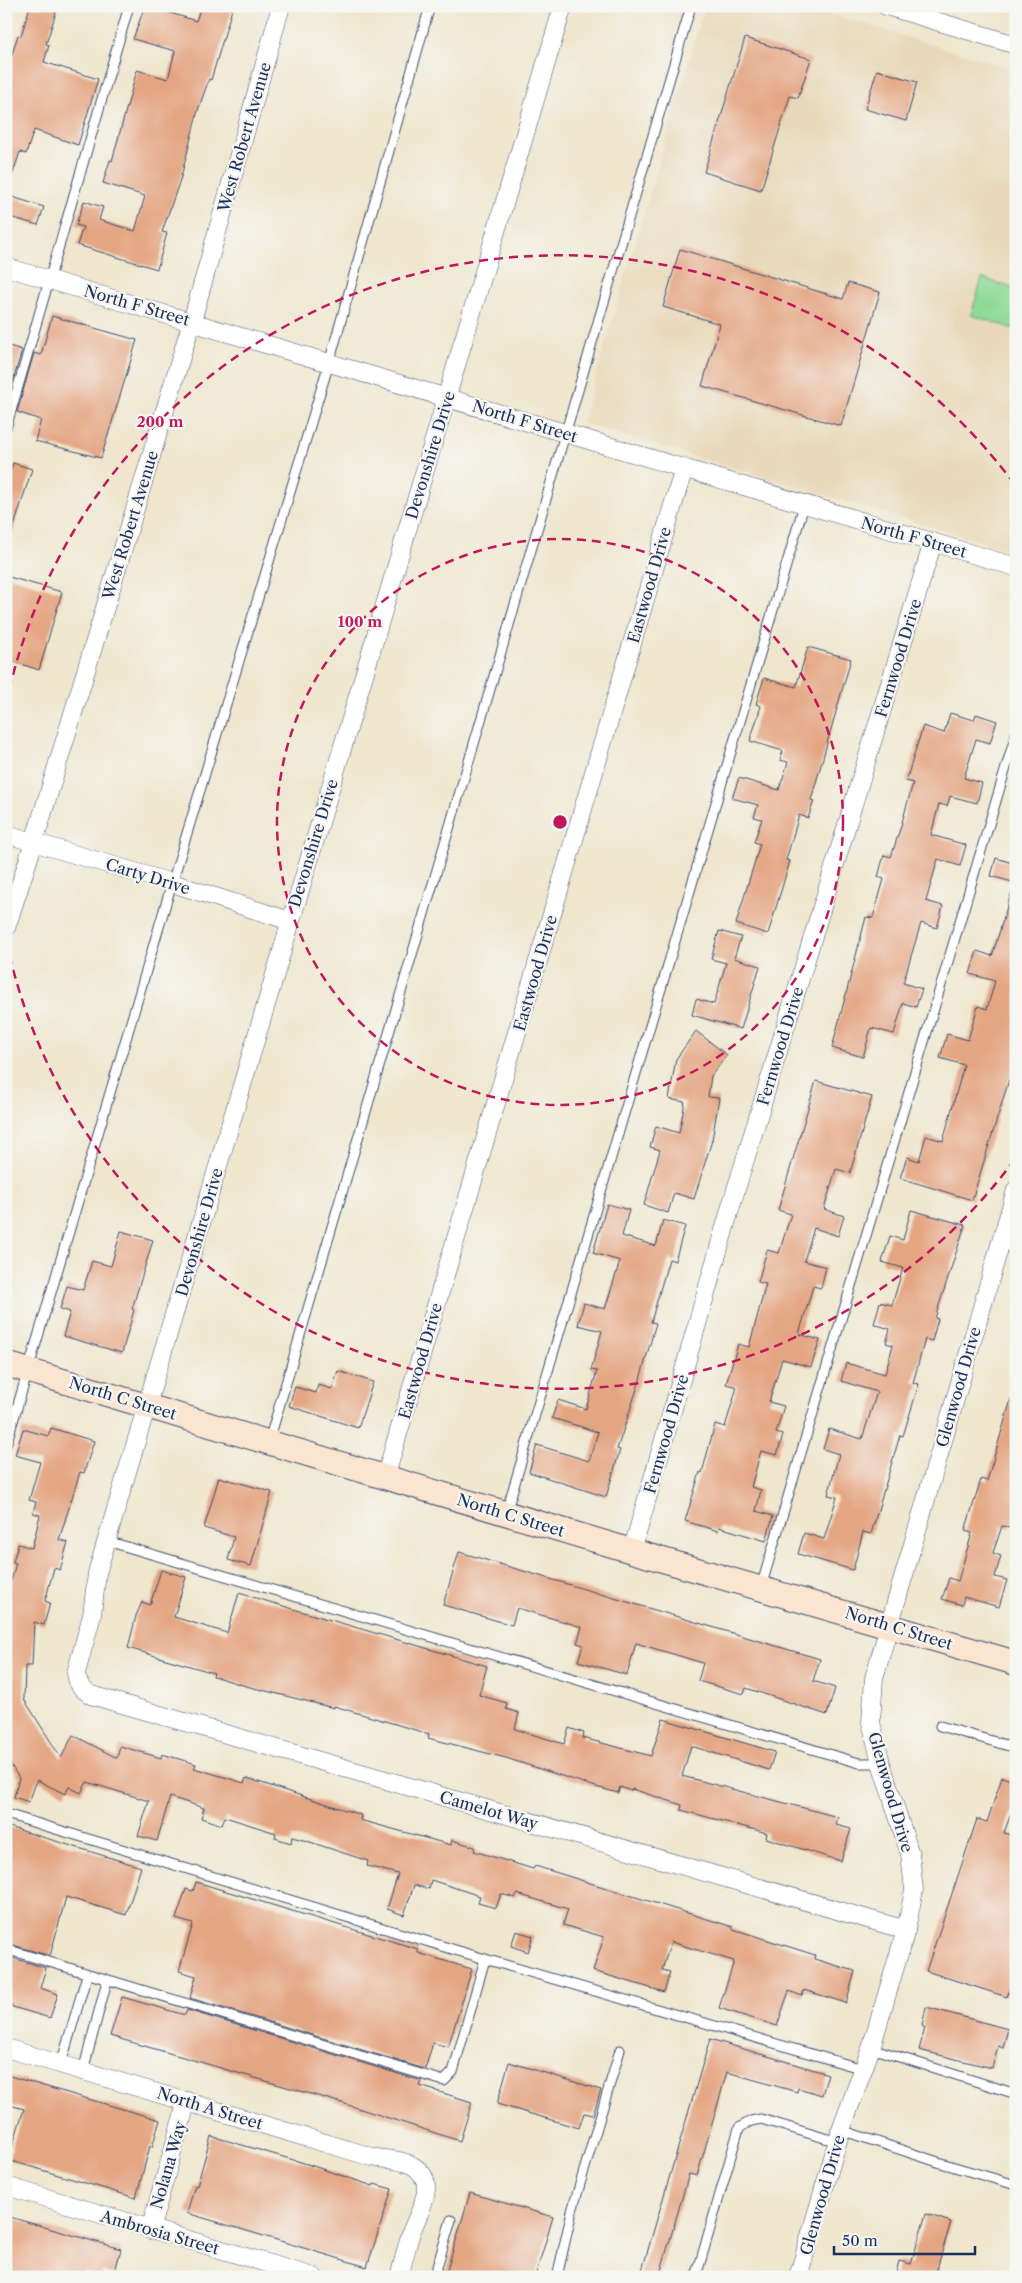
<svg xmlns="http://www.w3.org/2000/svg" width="1022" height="2283" viewBox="0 0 1022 2283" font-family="'Libre Caslon Text',serif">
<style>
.built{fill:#e8d9ba}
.green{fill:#8dd996;stroke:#54847a}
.building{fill:#e4a582}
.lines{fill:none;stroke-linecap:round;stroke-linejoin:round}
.lane-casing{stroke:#3b4a6f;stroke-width:11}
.street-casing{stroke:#3b4a6f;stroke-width:19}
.secondary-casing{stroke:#3b4a6f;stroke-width:26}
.lane{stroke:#fff;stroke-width:9}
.street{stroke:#fff;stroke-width:18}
.secondary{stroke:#fce5d0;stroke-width:24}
.ring{fill:none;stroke:#c2185b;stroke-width:2.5;stroke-dasharray:9 6}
.labels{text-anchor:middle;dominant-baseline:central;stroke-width:4.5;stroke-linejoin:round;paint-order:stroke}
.street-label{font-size:16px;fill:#1b2f5e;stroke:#f6f6f2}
.centre{fill:#c2185b;stroke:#f6f6f2;stroke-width:2.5}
.ring-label{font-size:15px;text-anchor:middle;font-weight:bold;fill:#c2185b;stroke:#f6f6f2;stroke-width:4.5;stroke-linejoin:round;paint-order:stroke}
</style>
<rect width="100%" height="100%" fill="#f6f6f2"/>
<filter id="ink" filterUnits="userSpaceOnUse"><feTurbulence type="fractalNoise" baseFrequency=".02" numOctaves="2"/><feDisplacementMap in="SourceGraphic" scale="10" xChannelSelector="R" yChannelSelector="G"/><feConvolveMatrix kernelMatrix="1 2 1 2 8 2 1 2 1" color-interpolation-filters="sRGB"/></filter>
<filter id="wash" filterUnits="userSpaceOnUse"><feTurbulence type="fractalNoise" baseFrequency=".0096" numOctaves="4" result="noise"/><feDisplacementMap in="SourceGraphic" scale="20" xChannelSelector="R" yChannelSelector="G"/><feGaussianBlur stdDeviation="1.12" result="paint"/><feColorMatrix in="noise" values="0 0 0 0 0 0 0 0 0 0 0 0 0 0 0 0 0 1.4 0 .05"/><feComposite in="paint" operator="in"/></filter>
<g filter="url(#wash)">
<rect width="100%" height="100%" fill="#efe6cd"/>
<!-- built -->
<path class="built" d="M705,6h99l212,64v482l-434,-129z"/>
<!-- green -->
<path class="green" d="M982,278l34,11 -2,40 -43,-14z"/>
<g id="blocks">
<!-- building -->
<g class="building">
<path d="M30,6h28l-12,38 3,1 -5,17 54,17 -20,66 -44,-15 -8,24 -6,-2 -11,33 -3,-1v-111l12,-38 3,1z"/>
<path d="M145,6h21l-2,5 32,10 5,-15h32l-22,74 -2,-1 -11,31 -17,67 -19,55 5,1 -10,36 -80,-24 6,-18 -7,-2 8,-24 19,6 -4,13 36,11 10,-35 -42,-13 7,-23 2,1 25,-91 31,9 7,-28 -42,-12z"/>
<path d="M745,38l66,21 -13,39 -8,-2 -29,94 -57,-18z"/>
<path d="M877,70l40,12 -11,39 -41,-12z"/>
<path d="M6,195l38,12 -6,18 -32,-9z"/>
<path d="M680,249l163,50 5,-16 32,9 -39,134 -139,-40 18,-62 -57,-17z"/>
<path d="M52,316l85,24 -36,118 -66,-17 6,-21 -24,-8 17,-59 7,2z"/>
<path d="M6,345l16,5 -16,55z"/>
<path d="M13,463l19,6 -22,70 -4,-1v-54z"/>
<path d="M9,577l53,15 -23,78 -33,-11v-71z"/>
<path d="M808,647l43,12 -40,141 3,1 -6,17 -9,-3 -13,45 4,1 -22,73 -32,-10 24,-80 -6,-2 8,-23 -8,-2 4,-12 -26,-7 7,-20 40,12 9,-28 -8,-2 3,-9 -33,-10 11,-35 -5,-2 8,-26 32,9z"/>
<path d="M950,713l24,7 2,-6 21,7 -7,22 -14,-4 -12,39 18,5 -5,20 -27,-7 -3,10 -8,-2 -8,31 35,10 -6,21 -22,-7 -12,42 17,5 -6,22 -16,-5 -18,60 19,6 -6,18 -13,-4 -9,31 -23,-6 -8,29 -31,-9 34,-131 7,1 11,-39 -6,-2 6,-22 7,2 10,-31 12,-43 -7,-2 17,-55 21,7z"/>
<path d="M996,858l20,6v19l-25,-7z"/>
<path d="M1012,891h4v166l-44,143 -72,-22 7,-21 12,4 7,-25 17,5 21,-76 -24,-7 7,-24 21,6 10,-34 9,3 8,-28 -25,-7 7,-23 15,5z"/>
<path d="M719,931l22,6 -7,21 26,8 -19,63 -49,-14 4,-16 18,5 12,-41 -15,-4z"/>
<path d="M696,1031l31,24 -16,21 -3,21 11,1 -7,42 -18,59 -20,-6 -6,20 -24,-8 16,-55 -10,-3 6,-21 23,7 6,-31 -16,-3 7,-40z"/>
<path d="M816,1081l56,16 -22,76 -14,-4 -12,40 20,7 -6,20 -24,-8 -10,33 22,6 -5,21 -8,-2 -14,48 21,6 -9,27 -29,-8 -13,43 15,4 -8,27 7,2 -6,20 -16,-4 -10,36 10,3 -5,21 17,5 -7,25 -47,-14 -1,4 -33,-10 15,-49 2,1 13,-49 10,3 12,-40 -11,-3 12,-40 11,3 17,-63 -8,-2 9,-32 12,3 12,-39 -13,-4z"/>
<path d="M607,1204l22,6 -7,26 34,10 7,-26 22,6 -10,35 -6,-2 -18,63 5,1 -17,60 -22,66 3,1 -14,47 -77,-25 8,-27 52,16 9,-29 -46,-14 6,-18 28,9 11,-38 -6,-1 11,-39 -24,-6 6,-22 21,6 15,-48 -27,-8z"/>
<path d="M911,1210l54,15 -30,93 3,1 -6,22 -7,-2 -12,44 6,1 -16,52 -3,-1 -29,99 -8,-2 -10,38 -55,-16 6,-21 20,6 13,-42 -9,-2 11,-41 -16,-5 6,-20 33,10 15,-47 -36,-11 5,-18 39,11 8,-29 -7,-2 4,-14 -16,-5 6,-22 12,3 11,-37 -21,-6 8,-26 13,4z"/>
<path d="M121,1231l32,9 -21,69 2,1 -12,43 -59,-17 7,-24 -10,-3 7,-23 16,4 9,-29 19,5z"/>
<path d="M338,1371l35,11 -15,46 -69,-22 6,-19 21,6 2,-8 14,4z"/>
<path d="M1012,1396l4,1v113l-6,18 -8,-2 -9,27 8,3 -6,21 12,3 -8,27 -35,-10 -2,8 -20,-6 7,-21 9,3 14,-48 -7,-2 16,-52 6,2z"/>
<path d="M51,1428l43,13 -10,32 -4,-1 -21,68 9,2 -8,28 -6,-2 -9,33 5,2 -6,22 -10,-3 -2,44h-7l-1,33 37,59 12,-23 44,23 3,-12 41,12 1,-4 34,10 -2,4 50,15 2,-5 115,37 -1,5 91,25 1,-5 23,7 -1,4 59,18 2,-3 198,61v2l82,26 -1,4 41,12 -9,32 -42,-13 -2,6 -13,-5 -12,35 -58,-18 15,-47 -63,-19 -9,28 8,2 -6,20 -71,-21 11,-34 -41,-12 5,-16 -51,-15 -2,4 -14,-4 -5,14 -18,-5 2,-7 -49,-16 -2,9 -15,-4 -10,30 -17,-6 11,-35 -31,-8 1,-5 -61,-20 -15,-4 -1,6 -16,-5 1,-5 -51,-16 -3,8 -21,-7 3,-10 -34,-11 -13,44 -19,-5 11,-35 -62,-19 -6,11 -12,-6 -4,7 -28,-14 -8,22 -15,-5 5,-19 -13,-21v-160l10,-34 -3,-1 5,-18 14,4 8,-33 -7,-2 3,-11 -7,-2 11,-38 -25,-7 8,-26 25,7z"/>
<path d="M219,1477l53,15 -21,74 -23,-6 6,-23 -30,-9z"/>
<path d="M459,1552l361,107 -7,22 22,7 -8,27 -81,-27 -2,6 -46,-13 5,-18 -67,-20 -9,32 -49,-14 5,-16 -6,-2 5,-16 -65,-19 -5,17 -69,-20z"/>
<path d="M161,1570l25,7 -12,40 53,16 12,-40 248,73 -8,29 28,8 -1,6 13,4 -4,16 49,15 5,-16 15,5 -1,5 68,18 12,-37 112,33 -6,18 -78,-24 -9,30 156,41 -2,8 15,4 -10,32 -75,-23 1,-5 -86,-23 1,-5 -50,-16 -1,2 -11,-4 -2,6 -22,-6 -90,-29 -78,-20 1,-4 -95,-28v2l-88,-22 -33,-10 1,-3 -86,-25 8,-32 6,-14 8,3z"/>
<path d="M1002,1777l14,5v17l-12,34 12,3v135l-9,26 -81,-26 51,-152 10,3z"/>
<path d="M6,1826l135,41 -15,48 -60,-18 -16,59 -44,-13z"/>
<path d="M196,1882l222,67v4l54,16 -24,78 -15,-4 -8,26 -235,-71 6,-22 -17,-5 14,-47 -17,-5 10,-30 7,2z"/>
<path d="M516,1931l17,5 -5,16 -17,-6z"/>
<path d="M6,1956l40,12 -6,20 18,6 -8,24 -44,-13z"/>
<path d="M122,1997l63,18 2,-5 235,71 -2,5 52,16 -12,39 -118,-38 -232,-67z"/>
<path d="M926,2007l82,22 -5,19 -5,-2 -6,22 -73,-18 6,-22 -3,-2z"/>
<path d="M710,2039l118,35 -6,21 -24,-7 -1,4 -70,-20 -30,104 -8,-2 -30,103h-19z"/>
<path d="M509,2062l92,28 -8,25 -9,-2 -5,15 -82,-24z"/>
<path d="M6,2075l154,45 -8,27 -2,-1 -14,52 -128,-38 16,-51 -18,-5z"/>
<path d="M211,2136l93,27 69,23 1,-2 18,5 -25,78 -180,-54 8,-28 2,1z"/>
<path d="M470,2193l83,24 -18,60h-90z"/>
<path d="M926,2214l25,8 -15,50 3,1v4h-44l4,-16 12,3z"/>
<path d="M6,2216l115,33 -7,26 -12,-4 -1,5 -18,-5 -1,6h-76z"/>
</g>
</g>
</g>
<g filter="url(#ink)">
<use href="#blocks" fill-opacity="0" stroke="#3b4a6f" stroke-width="1"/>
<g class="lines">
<defs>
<g id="lane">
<path d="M6,428l123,-422"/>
<path d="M269,1441l422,-1435"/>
<path d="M6,1445l166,-562 157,-520 101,-357"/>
<path d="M506,1513l298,-1008"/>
<path d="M107,1541l752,222h22"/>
<path d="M761,1587l255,-853"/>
<path d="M940,1726l76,22"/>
<path d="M6,1814l479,145 378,110"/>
<path d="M6,1949l438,132 9,-9 32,-113"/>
<path d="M871,2048l145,46"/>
<path d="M61,2064l26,-89"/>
<path d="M83,2071l24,-90"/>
<path d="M841,2130l100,33 75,22"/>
<path d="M434,2277l17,-57"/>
<path d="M557,2277l15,-66 48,-161"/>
<path d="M696,2277l43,-149 12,-7 10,-2 77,23"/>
</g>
<g id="street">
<path d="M563,6l-466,1567 -5,42 -16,58c1,11 6,16 15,22l815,235"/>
<path d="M886,6l130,39"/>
<path d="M6,267l1010,300"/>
<path d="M6,834l166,49 118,38"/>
<path d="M6,928l28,-86 158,-521 89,-315"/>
<path d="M385,1478l299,-1010"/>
<path d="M632,1551l99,-345 202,-664"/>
<path d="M6,2048l366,109c13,3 30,2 41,9 28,17 3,49 -3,70 -4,13 -7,27 -11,41"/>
<path d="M6,2186l308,91"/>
<path d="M150,2230l37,-129"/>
<path d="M798,2277l43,-147 30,-82 35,-118 8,-40 -4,-36 -29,-91 -10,-41 3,-44 142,-488"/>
</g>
<path id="secondary" d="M6,1364l626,187 384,112"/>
</defs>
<!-- lane casing -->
<use href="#lane" class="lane-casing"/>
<!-- street casing -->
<use href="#street" class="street-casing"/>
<!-- secondary casing -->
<use href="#secondary" class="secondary-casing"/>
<!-- lane -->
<use href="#lane" class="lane"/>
<!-- street -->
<use href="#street" class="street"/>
<!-- secondary -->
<use href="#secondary" class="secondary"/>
</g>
</g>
<!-- distance rings -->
<g class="ring">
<circle cx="560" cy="822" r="283"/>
<path d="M1015 1159A566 566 0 0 1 6 940M6 704A566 566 0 0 1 1015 485"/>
</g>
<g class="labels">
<!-- street labels -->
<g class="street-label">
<text transform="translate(244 137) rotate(-74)">West Robert Avenue</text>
<text transform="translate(137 305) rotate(16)">North F Street</text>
<text transform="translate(525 421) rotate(17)">North F Street</text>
<text transform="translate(430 455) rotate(-73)">Devonshire Drive</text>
<text transform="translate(130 525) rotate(-73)">West Robert Avenue</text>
<text transform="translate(914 537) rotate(16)">North F Street</text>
<text transform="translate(649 585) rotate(-74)">Eastwood Drive</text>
<text transform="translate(898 658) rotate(-73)">Fernwood Drive</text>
<text transform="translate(313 843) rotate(-73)">Devonshire Drive</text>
<text transform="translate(148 876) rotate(17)">Carty Drive</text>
<text transform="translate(535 973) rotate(-74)">Eastwood Drive</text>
<text transform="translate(780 1046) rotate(-73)">Fernwood Drive</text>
<text transform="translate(199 1232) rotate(-74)">Devonshire Drive</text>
<text transform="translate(420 1361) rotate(-74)">Eastwood Drive</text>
<text transform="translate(958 1387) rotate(-74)">Glenwood Drive</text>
<text transform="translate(123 1398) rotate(17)">North C Street</text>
<text transform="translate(666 1434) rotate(-74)">Fernwood Drive</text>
<text transform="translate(511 1515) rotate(17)">North C Street</text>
<text transform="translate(899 1628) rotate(17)">North C Street</text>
<text transform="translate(891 1792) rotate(74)">Glenwood Drive</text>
<text transform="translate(489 1810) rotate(16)">Camelot Way</text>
<text transform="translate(210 2108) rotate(17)">North A Street</text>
<text transform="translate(168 2165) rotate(-74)">Nolana Way</text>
<text transform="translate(822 2195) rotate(-74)">Glenwood Drive</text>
<text transform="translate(160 2232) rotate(16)">Ambrosia Street</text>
</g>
</g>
<circle cx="560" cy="822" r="8" class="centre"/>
<g class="ring-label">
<text x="160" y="427">200 m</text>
<text x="360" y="627">100 m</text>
</g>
<!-- margin -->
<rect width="1022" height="2283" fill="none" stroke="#f6f6f2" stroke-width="25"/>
<!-- scale -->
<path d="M834 2246v8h141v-8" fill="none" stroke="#1b2f5e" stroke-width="2.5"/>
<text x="842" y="2246" font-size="15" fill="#1b2f5e" stroke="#f6f6f2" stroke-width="4" paint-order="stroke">50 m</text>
</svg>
